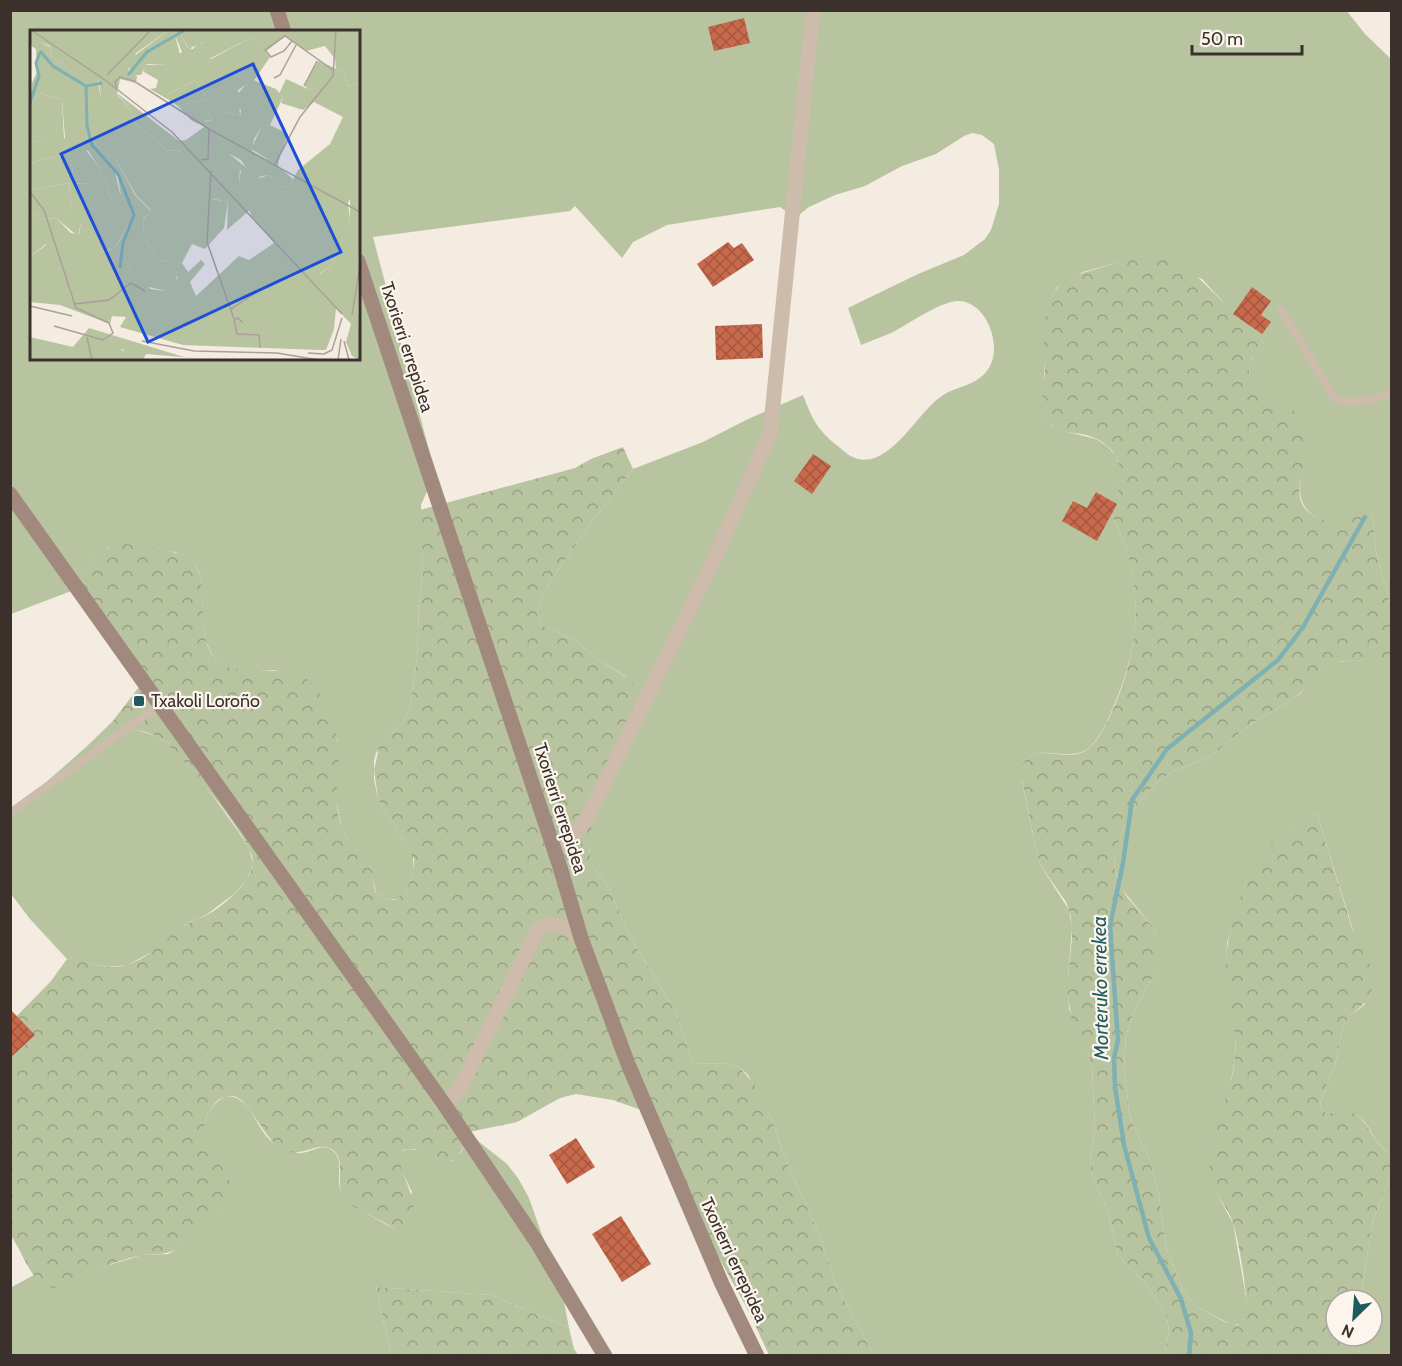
<svg xmlns="http://www.w3.org/2000/svg" width="1402" height="1366" viewBox="0 0 1402 1366" font-family="Cabin,sans-serif">
<style>
.grass{fill:#b8c4a0;fill-rule:evenodd}
.forest{fill:url(#forest-crowns)}
.lines{fill:none;stroke-linecap:round;stroke-linejoin:round}
.stream{stroke:#7fb0b2;stroke-width:4.5}
.building{fill:url(#building-cross-hatch)}
.lane{stroke:#cdbbac;stroke-width:8}
.street{stroke:#cdbbac;stroke-width:15}
.secondary{stroke:#a18a7d;stroke-width:15}
.poi-dot{fill:#1f5a5e;stroke:#fbf5ee;stroke-width:2}
.labels{text-anchor:middle;dominant-baseline:central;stroke-width:4.5;stroke-linejoin:round;paint-order:stroke}
.street-label{font-size:18px;fill:#3b302b;stroke:#fbf5ee}
.poi-label{font-size:18px;fill:#3b302b;stroke:#fbf5ee;text-anchor:start}
.water-label{font-size:20px;font-style:italic;fill:#1f5a5e;stroke:#fbf5ee}
.inset-river{fill:none;stroke:#7fb0b2;stroke-width:3}
.inset-road{fill:none;stroke:#aaa098;stroke-width:1.5}
.view{fill:#1d4ed8;fill-opacity:0.15;stroke:#1d4ed8;stroke-width:3}
.inset-edge{fill:none;stroke:#3b302b;stroke-width:3}
</style>
<defs>
<pattern id="forest-crowns" width="20" height="18" patternUnits="userSpaceOnUse" patternTransform="scale(1.5)"><rect width="20" height="18" fill="#b8c4a0"/><path d="M2 6a3 3 0 1 1 6 0M12 15a3 3 0 1 1 6 0" fill="none" stroke="#97a083"/></pattern>
<pattern id="building-cross-hatch" width="8" height="8" patternUnits="userSpaceOnUse" patternTransform="scale(1.5)"><rect width="8" height="8" fill="#c8694b"/><path d="M0 0l8 8M0 8l8-8" fill="none" stroke="#a4573f"/></pattern>
</defs>
<rect width="100%" height="100%" fill="#f4ebe1"/>
<!-- grass -->
<g class="grass">
<path d="M1346,10l19,24 26,25v547l-15,-54 -4,-42c-9,4 -19,11 -30,13 -20,2 -42,-11 -42,-33 0,-15 6,-32 9,-46l-58,-67c-5,-14 4,-24 13,-34l-25,-31 -13,-7 -24,-26 -60,-23 -59,16 -26,15 -6,11 -4,17 -4,88 1,13 7,10 9,4 36,9 11,7 8,9 5,12v14l-4,19 -6,13c35,61 32,127 5,190 -6,14 -12,29 -22,41 -23,28 -72,-17 -71,38l17,81 30,47 3,17 -4,51 1,31 19,44 4,16 3,59 -5,33 2,16 16,34 10,44 28,29 21,33 2,15 -5,23h-290l-38,-70 -18,-53 -34,-76 -13,-39 -23,-42 -8,-7 -8,-4 -39,-1 -18,-52 -45,-74 -22,-51 -13,-16 -4,-8 -2,-15 1,-18 37,-152 -27,-16 -23,-19 -35,-17 -4,-5 -1,-7 4,-13 10,-20 43,-61 39,-50 70,-27 45,-23 55,-24c9,24 15,36 36,52 6,5 11,10 19,12 32,8 60,-46 81,-61 16,-13 37,-10 50,-30 14,-23 -3,-68 -32,-67 -20,2 -48,23 -66,32 -10,4 -20,8 -30,12l-13,-37 70,-34 46,-19 21,-16 6,-9 8,-26v-34l-5,-26 -12,-9 -10,-2 -8,3 -28,18 -34,12 -37,20 -30,9 -26,12 -14,11 -15,-11 -113,18 -34,17 -11,16 -47,-52 -5,5 -197,26 62,236 -14,32 2,67 -4,31 -2,56 -7,48 -9,18 -15,13 -10,15 -2,8v18l4,20 5,10 13,17 7,16 10,13v16l-7,20 -8,8 -10,1 -12,-7 -5,-25 -19,-21 -10,-18 -3,-14 -3,-18 2,-57 -62,-70c-14,0 -30,3 -42,0 -39,-9 -29,-64 -33,-94 -5,-12 -13,-20 -26,-24l-67,-5 -17,13 -10,13 -7,17 -63,24v-603zM32,32h326v326h-326z"/>
<path d="M1364,660h27v493c-18,-7 -20,-32 -36,-39 -7,-3 -21,-1 -29,-1l-6,-5 1,-8 14,-35 8,-39 7,-10 15,-12 -10,-68 -38,-122 -27,16 -36,35 -8,16 -19,62 -1,24 9,55v36l-6,35 -18,50 6,51 16,29 12,68 2,17 -2,10 -5,6 -8,1 -33,-17 -10,-9 -6,-9 -17,-42 -7,-51 -10,-40 -14,-27 -6,-19 -5,-43 2,-32 8,-25 22,-40 1,-33 -4,-11 -32,-39 -7,-23 1,-13 7,-20 11,-22 22,-26 19,-13 36,-14 42,-34 41,-24 8,-6 22,-28 9,-3z"/>
<path d="M112,722l44,14 17,12 29,33 36,50 11,17 4,16 -6,15 -13,15 -28,21 -17,7 -34,28 -27,15 -19,2 -42,-8 -37,-40 -19,-25 -1,-80 75,-66z"/>
<path d="M226,1096c28,0 29,38 51,49 5,3 15,7 21,8 12,1 25,-12 35,-2 12,10 2,28 8,40 7,17 41,29 56,40l15,-39 -13,-27 1,-12c13,-12 36,8 51,8l10,-8 7,-20 39,31 11,14 11,20 13,37 16,36 11,57 -78,-33 -115,-8 15,68h-380l-1,-67 24,-13 5,6 21,6 43,-20 39,-12 26,-1 7,-4 43,-37 -15,-83c2,-15 9,-27 23,-34z"/>
<path d="M1391,1176v179h-25l-14,-7 2,-12h18v-36h-12l13,-80z"/>
</g>
<!-- forest -->
<g class="forest">
<path d="M1142,256c37,0 52,17 76,41 6,7 16,10 22,17 9,8 16,19 24,29l-12,15 -3,13c11,26 47,31 58,57 12,27 -29,69 9,89 21,11 38,2 56,-8l4,43 15,54 1,54 -50,1 -19,4 -16,22 -14,12 -41,24 -42,34 -36,14 -19,13 -22,26 -11,22 -7,21 -1,12 5,18 8,14 26,30 4,11 2,12 -3,21 -22,40 -8,25 -2,32 5,43 6,19 14,27 10,40 7,51 17,42 6,9 10,9 26,14 13,3c6,-4 7,-8 8,-15 2,-16 -8,-74 -14,-90 -6,-15 -19,-27 -22,-45 -6,-38 20,-73 24,-110 5,-33 -5,-62 -8,-95 -1,-20 4,-39 10,-58 4,-13 8,-27 13,-39 12,-24 44,-48 68,-59l35,114 18,37 4,16 -4,17 -20,18 -7,10 -8,39 -14,35 -1,8 6,5c8,0 17,-3 25,-1 19,6 21,34 40,41v23l-18,44 -13,80h-24v36h18l-2,12 14,7h-202l5,-23 -2,-15 -21,-33 -28,-29 -10,-44 -16,-34 -2,-16 5,-33 -3,-59 -4,-16 -16,-31 -4,-26v-18l4,-41 -1,-20 -5,-15 -27,-39 -18,-87 3,-14 9,-8c16,-4 35,5 50,-2 13,-6 21,-24 27,-36 31,-65 37,-139 0,-203 15,-33 17,-66 -24,-78 -13,-3 -34,-2 -41,-17 -6,-14 0,-35 0,-50 0,-26 -6,-69 19,-86 12,-8 25,-11 39,-15 13,-4 26,-9 39,-11z"/>
<path d="M623,447l10,22 -39,50 -43,61 -10,20 -4,13 1,7 4,5 35,17 23,19 31,19 4,7 1,7 -2,14 -41,108 -4,31 2,14 4,9 13,16 22,51 45,74 18,52 39,1 8,4 15,17 16,32 13,39 34,76 18,53 38,70h-105l-21,-45 -44,-79 -46,-115 -45,-16 -37,-6 -16,4 -43,24 -48,10 -10,24 -11,6 -34,-13 -11,1c-15,19 31,53 -2,85 -16,-17 -42,-20 -57,-37 -10,-13 3,-37 -11,-48 -18,-13 -39,21 -65,-14 -8,-10 -15,-23 -24,-33 -5,-6 -13,-9 -20,-6 -7,2 -12,10 -16,16 -18,35 30,49 21,82 -5,19 -39,42 -54,55 -10,5 -20,4 -31,5 -13,2 -28,7 -40,12 -17,6 -40,29 -60,18 -14,-7 -23,-36 -33,-49v-214l40,-41 16,-22c15,0 30,8 45,8 33,0 53,-30 78,-45 5,-4 12,-4 17,-7 15,-8 39,-29 44,-45 2,-4 2,-10 1,-14 -5,-22 -73,-106 -93,-118 -14,-9 -32,-8 -47,-16l27,-35 -63,-105c7,-14 17,-27 31,-34 6,-3 11,-4 18,-4 8,1 53,8 59,11 8,4 13,13 17,21 3,22 0,47 6,68 15,50 82,6 110,45 11,16 22,46 22,65 0,21 -5,42 0,63 6,27 18,30 31,50 5,7 2,18 6,26l12,7h7l11,-9 7,-20 1,-12 -11,-17 -7,-16 -13,-17 -5,-10 -4,-29 5,-23 7,-9 15,-13 9,-18 7,-48 2,-56 4,-31 -3,-62 155,-42 16,-9z"/>
<path d="M376,1287l115,8 78,33 5,21 4,6h-187z"/>
</g>
<g class="lines">
<!-- stream -->
<path class="stream" d="M1189,1356l2,-23 -10,-34 -32,-61 -25,-93 -9,-58 -1,-29 4,-18 -8,-114 13,-63 9,-63 35,-51 111,-89 25,-33 62,-110"/>
</g>
<!-- building -->
<g class="building">
<path d="M744,18l6,25 -36,8 -6,-24z"/>
<path d="M728,242l6,6 8,-5 12,17 -41,27 -16,-23z"/>
<path d="M1252,287l19,14 -10,14 10,7 -9,12 -29,-20z"/>
<path d="M762,324l1,34 -47,2 -1,-34z"/>
<path d="M813,454l18,12 -19,28 -18,-13z"/>
<path d="M1096,492l21,12 -20,37 -35,-20 11,-20 14,7z"/>
<path d="M10,1009l25,26 -25,23z"/>
<path d="M576,1138l19,29 -28,17 -18,-29z"/>
<path d="M621,1216l30,48 -29,18 -30,-48z"/>
</g>
<g class="lines">
<!-- lane -->
<g class="lane">
<path d="M1281,310l53,87c19,11 37,2 58,-4"/>
<path d="M10,813l151,-109"/>
</g>
<!-- street -->
<g class="street">
<path d="M553,847c27,-9 34,-31 47,-54l116,-238 54,-121 43,-424"/>
<path d="M444,1104l16,-15 78,-160c20,-10 26,-2 43,9"/>
</g>
<!-- secondary -->
<g class="secondary">
<path d="M277,10l7,22"/>
<path d="M358,261l202,606 21,71 47,126 94,220 35,72"/>
<path d="M10,494l434,610 92,137 69,115"/>
</g>
</g>
<!-- markers -->
<rect class="poi-dot" x="133" y="695" width="12" height="12" rx="3"/>
<g class="labels">
<!-- street labels -->
<g class="street-label">
<text transform="translate(407 347) rotate(72)">Txorierri errepidea</text>
<text transform="translate(560 808) rotate(72)">Txorierri errepidea</text>
<text transform="translate(734 1260) rotate(65)">Txorierri errepidea</text>
</g>
<!-- poi labels -->
<g class="poi-label">
<text x="151" y="701">Txakoli Loroño</text>
</g>
<!-- water labels -->
<g class="water-label">
<text transform="translate(1100 988) rotate(-91)">Morteruko errekea</text>
</g>
</g>
<!-- overview -->
<g transform="translate(30 30)">
<rect width="330" height="330" fill="#f4ebe1"/>
<path d="M0,0h139l-33,23 -8,17 9,6 -1,7 -16,-4 -3,15 13,16v9l38,32 10,-1 27,21 7,28 16,3 -4,26 -19,21 -13,-5 -10,19 6,9 13,-12 4,4 -15,18 6,14 43,-40 10,4 25,-17 -23,-28 -12,-34 2,-10 -12,-11v-6l31,24 9,-3 11,13 10,-3 8,-15 32,-26 29,16 1,16 -12,27 2,17 -7,26 -12,20 -11,7 28,42 10,-8 2,53 -8,-4 -6,-14 5,-18 -15,-16 -2,21 -8,21h-6l-137,-5 -63,-18 6,-10 -14,-1 -2,8 -50,-19 -30,-3v-45l16,-12 -16,-14v-21l10,8 17,1 14,14 8,1 2,-12 -1,-8 -9,-1 -2,-30 -39,7v-27l39,-10 6,30 14,1 2,23 17,17 4,-23 -12,-32 -13,-20 9,2 19,21 5,21 13,13 -1,12 -16,28 -10,5 3,5 11,13 9,-3 4,9 12,5 5,9 16,2 12,-13 -7,-16 -13,-2 -14,-23 -1,-17 8,-10 -15,-15 -20,-35 -20,-15 -8,-15 1,-28 3,-7 9,1 -2,-14 -23,-18h-14l-10,-7 -2,-11 -18,-7zM143,0h5l10,18 5,1 7,-9 3,7 -4,6 12,6 41,-22 18,20 -15,22 -17,11 2,26 -12,-4 -6,3 -15,-7 5,12 -7,1 -1,5 -12,-5 -14,-15 29,-7 -12,-19 -28,15 2,5 -19,-11 6,-1 2,-8 -14,-8 1,-7 21,-1 16,-12zM254,0h76v53l-12,3 -4,-14 -8,-3 -1,-10 -10,-13 -19,5 -20,-15zM256,49l24,11 11,-3 -7,15 -11,8 -22,-7 2,-6 -4,-3zM9,63l23,7 2,39 -16,-1 -18,5v-37zM240,95l18,9 -9,26h-10l-18,-11 10,-21zM65,309l20,5 9,8 -6,8h-23z" fill="#b8c4a0"/>
<path d="M139,0l5,2 7,26 -15,6h-19l-6,11h-12l1,-16zM148,0h106l3,2 -1,4 -21,16 -13,-15 -43,22 -10,-5 3,-12 -13,7zM0,7l20,10 2,10 10,7h18l17,14 4,19 -10,-1 -3,34 8,15 20,15 19,35 16,16 -8,8 1,18 14,23 13,2 6,13 -1,8 -10,8 -21,-5 1,-5 -12,-4 -5,-11 -9,4 -14,-18 11,-7 15,-27 1,-10 -12,-12 -3,-19 -18,-23 -14,-4 14,19 12,32 1,13 -5,11 -19,-20v-21l-14,-1 -6,-30 -39,10v-20l21,-6 14,1 -3,-38 -23,-7 -9,13 2,-23 5,-11 -1,-23 -6,-4zM288,31l26,11 4,14 12,-3v79l-30,-18 13,-27 -29,-15 6,-14 -11,2 -5,-5zM221,49l25,10 7,8 -13,28 -9,3 -7,11 -2,12 14,8 13,1 -1,6 15,13 -3,6 -10,3 -11,-13 -16,3 -12,-18 -12,-6v6l11,10 -1,11 12,28 -24,21 1,-28 -18,-4 -5,-26 -27,-22 -10,1 -38,-32v-9l-13,-17 62,48 7,-1 18,-13v-5l8,-2 -5,-12 10,2 5,5 6,-3 12,4 1,-6 -8,-11zM165,50l12,19 -29,7 -9,-6 -2,-5zM330,146l-2,131 -10,9 -30,-41 13,-9 10,-17 9,-29v-26zM39,153l2,29 12,2 -5,22 -21,-17 -17,-1 -10,-8v-20zM0,201l17,12 -17,14zM59,298l95,29 33,3 -71,-6 -3,6h-25l6,-10 -29,-10v20h-65v-23l43,10z" fill="#b8c4a0"/>
<path class="inset-river" d="M10,21l13,15 33,20 16,-3M98,45l19,-23 38,-22M56,56l1,40 5,19 26,29 16,41 -11,28 -3,25M0,73l9,-27 -3,-13 4,-11"/>
<path class="inset-road" d="M1,0l74,50 67,52 170,182M262,11l-8,10 -13,6 -6,-7 20,-14 48,34M77,45l42,-43M244,48l6,-3 16,-30M274,56l13,-25M87,59l-2,-7 5,-5 14,4 75,48 151,83M171,130l7,-1 1,-30M244,136l26,-49 33,-41 3,-46M181,141l-4,71 27,77M0,162l14,18 32,98 33,15 4,10 -10,7 -49,-14M44,274l35,-4 22,-17 14,8M0,276l42,10M201,279l32,-21M322,285l8,-49M213,293l-5,-5 -4,2 3,14 22,1 1,13M57,307l5,23M112,311l52,10 83,2 42,7M314,311l5,19M278,323l16,1 8,-4 10,-32M308,330l3,-21"/>
<path class="view" d="M223,34l88,188 -193,90 -87,-188z"/>
<rect width="330" height="330" class="inset-edge"/>
</g>
<!-- border -->
<rect width="1402" height="1366" fill="none" stroke="#3b302b" stroke-width="24"/>
<!-- north arrow -->
<g transform="translate(1354 1318) rotate(205)"><circle r="28" fill="#fbf5ee" stroke="#aea6a0" stroke-width="1.5"/>
<path d="M0-4.5L10 22L0 15L-10 22Z" fill="#1f5a5e"/>
<text y="-9" font-size="16" font-weight="bold" text-anchor="middle" fill="#3b302b">N</text>
</g>
<!-- scale -->
<path d="M1192 45v9h110v-9" fill="none" stroke="#3b302b" stroke-width="3"/>
<text x="1201" y="45" font-size="18" fill="#3b302b" stroke="#fbf5ee" stroke-width="4.5" paint-order="stroke">50 m</text>
</svg>
